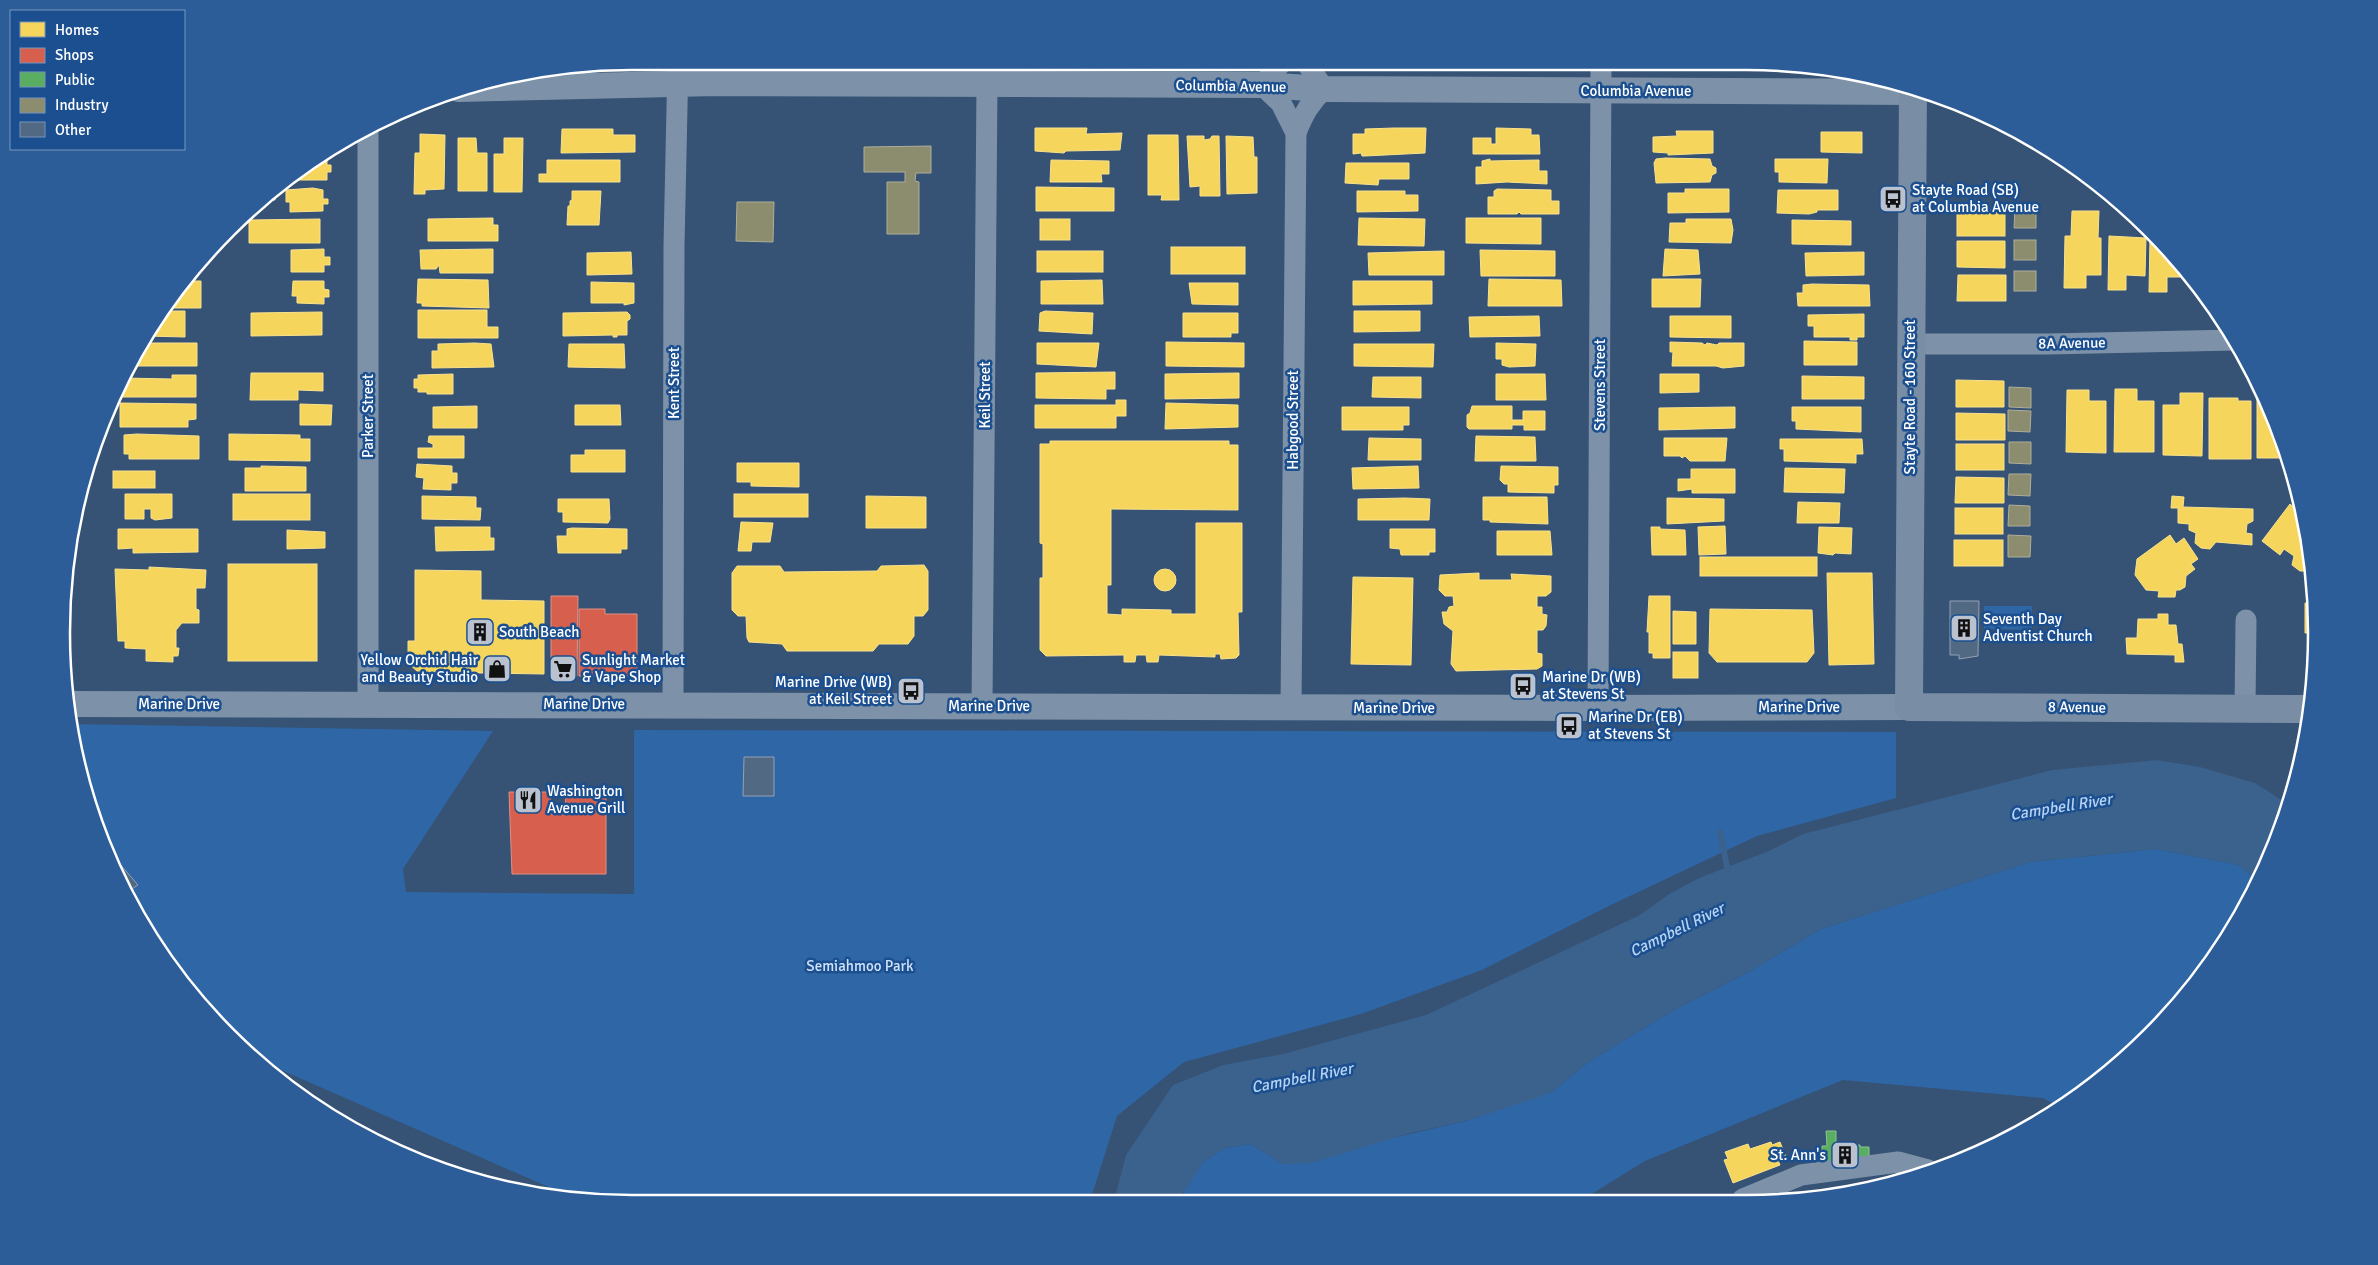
<svg xmlns="http://www.w3.org/2000/svg" width="2378" height="1265" viewBox="0 0 2378 1265" font-family="Signika,sans-serif">
<style>
.green{fill:#2f66a5}
.water{fill:#3b618d}
.homes{fill:#f6d55c;stroke:#f9e28d}
.shops{fill:#d6604d;stroke:#e29082}
.public{fill:#5aae61;stroke:#8cc690}
.industry{fill:#8c8c6e;stroke:#aeae9a}
.lines{fill:none;stroke-linecap:round;stroke-linejoin:round}
.stream{stroke:#3b618d;stroke-width:6}
.building{fill:#526984;stroke:#92a2b6}
.minor{stroke:#7d92a8;stroke-width:21}
.tertiary{stroke:#7d92a8;stroke-width:26}
.secondary{stroke:#798da4;stroke-width:28}
.labels{text-anchor:middle;dominant-baseline:central;stroke-width:5;stroke-linejoin:round;paint-order:stroke}
.street-label{font-size:15px;fill:#fff;stroke:#1b4f8f}
.poi-label{font-size:15px;fill:#fff;stroke:#1b4f8f;text-anchor:start}
.park-label{font-size:15px;fill:#cfe3fa;stroke:#1b4f8f}
.water-label{font-size:16px;font-style:italic;fill:#b5d3f5;stroke:#1b4f8f}
.rim{fill:none;stroke:#fff;stroke-width:2.5}
</style>
<rect width="100%" height="100%" fill="#365274"/>
<!-- green -->
<g class="green">
<path d="M1984,606h48v24l-48,-1z"/>
<path d="M71,724l422,7 -90,138 3,23 228,2v-164l1262,2v66l-139,38 -146,69 -129,65 -121,44 -177,48 -67,54 -27,85 -495,2 -19,-4 -320,-140 -53,-50 -46,-59 -52,-99 -24,-71z"/>
<path d="M2157,849l82,16 20,17 -84,127 -113,99 -19,-10 -200,-18 -198,81 -63,39 -394,1 -5,-11 21,-29 21,-13 25,-4 33,20 186,-44 84,-29 37,-30 84,-51 78,-40 69,-41 209,-67z"/>
</g>
<!-- water -->
<path class="water" d="M2157,760l43,7 55,16 33,21 -29,78 -20,-17 -82,-16 -127,13 -209,67 -69,41 -78,40 -84,51 -37,30 -14,6 -70,23 -62,14 -96,29 -28,1 -33,-20 -25,4 -21,13 -26,40h-64l12,-46 47,-70 50,-20 60,-11 143,-39 214,-100 29,-21 30,-16 70,-27 34,-17 249,-64z"/>
<!-- homes -->
<g class="homes">
<path d="M1035,128h52l-1,6 36,-1 -2,17 -54,1 -2,2 -29,-2z"/>
<path d="M1394,128h32l-1,25 -60,3h-3l-1,-3 -8,1v-20h12v-5z"/>
<path d="M1496,128l35,1v6h8l1,19h-67v-16h18v6h5z"/>
<path d="M562,129h51v6h22v17l-74,1z"/>
<path d="M1676,131h37v22l-45,2v-2l-15,-1v-15l24,-1z"/>
<path d="M1821,132h41v21l-41,-1z"/>
<path d="M420,134l25,1 -1,54 -19,1v4h-11l1,-41h5z"/>
<path d="M1148,135h30l1,65h-18l1,-5h-14z"/>
<path d="M1187,136h17v4l6,-1 2,-3h7l1,60h-20v-10l-10,1z"/>
<path d="M1226,136l27,1 1,20h3v36l-30,1z"/>
<path d="M458,138h18l1,15h10v38h-29z"/>
<path d="M504,138h19l-1,54h-28v-38h10z"/>
<path d="M317,158h10v7h4v7h-4v8h-43z"/>
<path d="M1665,158l45,1 2,7 4,2v5l-4,2 -2,7 -54,1 -2,-20 2,-4z"/>
<path d="M1490,159v2l49,-1v11h8v13l-40,-2 -31,2v-17h6v-6z"/>
<path d="M1775,159h53l-1,24 -48,-1v-10h-4z"/>
<path d="M547,160h73v22h-81v-8h8z"/>
<path d="M1051,160l58,1v13h-8l1,8h-52z"/>
<path d="M1346,163h63v16h-30l-1,6 -33,-2z"/>
<path d="M1036,187l78,1v23h-78z"/>
<path d="M313,188l10,2v9h5v5h-5v7l-33,1v-10h-4v-12z"/>
<path d="M275,189v11h-13z"/>
<path d="M1497,189l54,1v11h8v13h-38l-2,-2 -2,2h-29v-17h6v-6z"/>
<path d="M1685,189h44v23l-61,1v-20h17z"/>
<path d="M1778,190h60v20h-21v2l-8,2 -32,-1z"/>
<path d="M572,191h29l-2,34h-32l1,-19h2v-5l2,-1z"/>
<path d="M1357,191h48v4h13v16l-61,1z"/>
<rect x="1957" y="210" width="48" height="26"/>
<path d="M2072,211h27l-1,27h3v37h-15v13h-22l1,-52h6z"/>
<path d="M493,218v7h5v16h-70v-22z"/>
<path d="M1359,218l66,1 -1,27 -66,-1z"/>
<path d="M1466,218h75v26l-75,-1z"/>
<path d="M320,219v24h-71v-23z"/>
<rect x="1040" y="219" width="30" height="21"/>
<path d="M1686,219h45l2,11 -2,13 -62,-1 1,-19h16z"/>
<path d="M1792,220l59,1v24l-59,-1z"/>
<path d="M2109,236l37,2 -1,38 -19,-1v15h-18z"/>
<path d="M2150,238h6l19,18 12,16 -1,5h-19v15h-18z"/>
<path d="M1957,241h48v27l-48,-1z"/>
<rect x="1171" y="247" width="74" height="27"/>
<path d="M324,249v8h6v8h-6v7h-33v-22z"/>
<path d="M493,249v24h-53l-1,-8 -3,4h-15l-1,-19z"/>
<path d="M1665,249l33,1 2,24 -37,2z"/>
<path d="M1480,250l75,1v25h-74z"/>
<rect x="1037" y="251" width="66" height="21"/>
<path d="M1444,251v24h-75l-1,-22z"/>
<path d="M631,252l1,22 -45,1v-22z"/>
<path d="M1864,252v23l-58,1 -1,-23z"/>
<path d="M199,261v13h-10z"/>
<path d="M1958,275h48v26h-49z"/>
<path d="M418,279l70,1 1,28 -67,-2v-3h-5z"/>
<path d="M1489,279l72,1 1,26h-74z"/>
<path d="M1652,279h49l-1,28h-48z"/>
<path d="M1102,280l1,24h-62v-23z"/>
<path d="M184,281h17v27h-38z"/>
<path d="M293,281h31v8l5,1v7h-5v7l-27,-1v-7h-5z"/>
<path d="M1353,281h79v23l-79,1z"/>
<path d="M591,282l43,1v20l-10,2v-2h-33z"/>
<path d="M1189,283h49v22l-46,-1z"/>
<path d="M1812,284l57,1 1,21h-72l-1,-13h6v-8z"/>
<path d="M418,310h69v17h11v11h-80z"/>
<path d="M160,311h25v26l-39,-1z"/>
<path d="M1045,311l48,2 -1,21 -53,-3 1,-18z"/>
<path d="M1354,311h66v20l-66,1z"/>
<path d="M322,312v23l-71,1v-23z"/>
<path d="M627,312l3,3v4l-3,2v14h-10v2h-4v-2l-50,1v-23z"/>
<path d="M1183,313h55v20h-7v4h-48z"/>
<path d="M1864,314v23h-7v3h-7v-3h-36v-11h-6v-11z"/>
<path d="M1539,316l1,20 -70,1 -1,-20z"/>
<path d="M1670,316h61v22l-61,-1z"/>
<path d="M1804,341l53,1v23h-53z"/>
<path d="M1166,342l78,1v24l-78,-1z"/>
<path d="M1670,342l32,1 3,2 2,-2 10,2 2,-2h25v23l-21,2 -7,-2h-44l1,-14h-3z"/>
<path d="M143,343h54v23h-67z"/>
<path d="M475,343l16,1 3,23 -62,1v-17h6v-7z"/>
<path d="M1037,343h62l-3,24 -59,-3z"/>
<path d="M1496,343l40,1 -1,22 -26,1 -7,-2v-6h-6z"/>
<path d="M569,344h55l1,24 -57,-1z"/>
<path d="M1354,344h80l-1,23 -79,-1z"/>
<path d="M1115,372v17h-9v10l-70,-1v-25z"/>
<path d="M251,373h72v18l-25,-1v10h-48z"/>
<path d="M1239,373v25l-74,1v-25z"/>
<path d="M453,374v20h-26v-2h-9v-4h-4v-9h4v-4z"/>
<path d="M1496,374h49l1,26h-50z"/>
<path d="M1660,374h39v18l-39,1z"/>
<path d="M172,375h24v22h-75v-14l3,-5 48,1z"/>
<path d="M1802,376l62,1v22h-62z"/>
<path d="M1373,377h48v21l-49,-1z"/>
<path d="M1956,380l48,1v26h-48z"/>
<path d="M2115,389h22v12h17v51h-40z"/>
<path d="M2067,390h22v11h17v52l-40,-1z"/>
<path d="M2180,393h23l-1,63 -39,-1v-50h17z"/>
<path d="M2257,395h5l27,63h-32z"/>
<path d="M2209,398h29v3h13v58h-42z"/>
<path d="M1116,400h10v16h-10v12h-81v-23h81z"/>
<path d="M120,403l76,1v15l-8,1v7h-68z"/>
<path d="M1166,403l72,2v22l-73,2z"/>
<path d="M300,404l32,1 -1,20h-31z"/>
<path d="M575,405h45l1,20h-46z"/>
<path d="M477,406v22h-44v-21z"/>
<path d="M1472,406h40v14h11v-9h22v19h-21v-5h-12v4h-43l-2,-2v-12l3,-2z"/>
<path d="M1342,407h67v18h-6v5h-61z"/>
<path d="M1735,407v21l-76,2v-22z"/>
<path d="M1792,407h69v25l-65,-3v-8h-4z"/>
<path d="M1956,413l49,1v26h-49z"/>
<path d="M137,434l62,2v23h-70v-5h-5v-19z"/>
<path d="M229,434l71,1v4h10v22l-81,-1z"/>
<path d="M429,436h35v22h-46v-10h15v-4l-5,-2z"/>
<path d="M1476,436l59,1 1,24h-61z"/>
<path d="M1369,438l52,1v21h-53z"/>
<path d="M1664,438h63l-2,23h-35l-5,-5 -3,2 -2,-2h-16z"/>
<path d="M1780,439h82l1,15h-7v9l-72,-2v-12h-4z"/>
<path d="M1050,441h179v4h9v65l-127,-1v76h-4v29l15,1v-6l49,1v4h25v-91h46v89h-4l1,43 -3,3 -15,1 -1,-5h-5v3l-56,-2 -1,7h-11l-1,-7h-10l-1,7h-11v-7l-78,1 -6,-6v-72h3v-34l-3,-1v-99h10z"/>
<rect x="1956" y="444" width="48" height="26"/>
<path d="M585,450h40v22h-54v-17h14z"/>
<path d="M737,463h62v24l-48,-1v-4h-14z"/>
<path d="M417,464l35,2v7h5v10h-6v7l-28,-1 1,-11 -8,-1z"/>
<path d="M261,466l45,1v24h-61v-23h16z"/>
<path d="M1418,466l1,22 -66,1 -1,-21z"/>
<path d="M1501,466l57,1v18h-4v8l-46,-1v-8h-4l-4,-4z"/>
<path d="M1785,468l60,1 -1,24 -60,-1z"/>
<path d="M1691,469h44v24h-43v-4l-14,2v-12h13z"/>
<rect x="113" y="471" width="42" height="17"/>
<path d="M1956,477l48,1v25h-49z"/>
<path d="M125,494h47v24l-17,2 -4,-2v-9h-7v10h-19z"/>
<rect x="233" y="494" width="77" height="26"/>
<rect x="734" y="494" width="74" height="23"/>
<path d="M422,496l54,1v11h5l-1,12 -58,-1z"/>
<path d="M866,496l60,1v31h-60z"/>
<path d="M2172,496l12,1 -1,10 70,2v12l-6,3 -1,9 6,1v11l-36,-3 -6,7 -9,-1 -6,-5 1,-10 -7,-3v-6l-11,-1v-15h-7z"/>
<path d="M1483,497h64l1,27 -58,-2v-2h-7z"/>
<path d="M1405,498l25,1 -1,21h-71v-21z"/>
<path d="M1667,498l57,1v22l-57,3z"/>
<path d="M558,499h51l1,20 -2,4 -45,-1v-10h-5z"/>
<path d="M1798,502l42,1 -1,20h-42z"/>
<path d="M2290,504l11,9 11,45v5l-6,8h-6l-8,-6 2,-9 -10,-7 -4,6 -18,-14z"/>
<rect x="1955" y="508" width="48" height="26"/>
<path d="M741,522l32,1 -3,19h-18l-1,9h-13z"/>
<path d="M1725,526l1,28 -27,1 -1,-28z"/>
<path d="M435,527h55v11h4v12l-58,1z"/>
<path d="M1651,527h9v2l25,1 1,25h-34z"/>
<path d="M1819,527l33,1 -1,26 -16,-1 -2,2 -15,-2z"/>
<path d="M572,528l55,1v20h-6v4h-63l-1,-17h10v-7z"/>
<path d="M118,529h80v23l-65,1v-5l-15,1z"/>
<path d="M1390,529h45v23h-6v3h-28l-1,-6 -10,-1z"/>
<path d="M287,530l38,2v16l-38,1z"/>
<path d="M1497,531h53l2,24h-55z"/>
<path d="M2170,535l6,9 8,-6 14,21 -7,5 4,5 -9,7 -1,11 -5,3h-4l-1,7h-17l1,-6 -13,-1 -11,-15 2,-16z"/>
<rect x="1954" y="540" width="49" height="26"/>
<rect x="1700" y="557" width="117" height="19"/>
<rect x="228" y="564" width="89" height="97"/>
<path d="M924,565l4,6v39l-5,6h-9v20l-6,8h-29l-6,7h-86l-5,-7 -33,-2 -2,-4 -1,-22h-8l-6,-6v-37l5,-7h43l4,6 93,-1 4,-5z"/>
<path d="M149,567l57,3 -1,18h-9v21l3,1v13h-17l-6,7v18h3l-1,8h-5v6l-27,-1v-12l-21,-1v-7h-7l-3,-72 34,1z"/>
<circle cx="1165" cy="580" r="11"/>
<path d="M415,570l66,1v29l63,1v73l-126,-2 -10,-9v-22h7z"/>
<path d="M1479,573v7h33l-1,-6 40,2v16l-5,4h-9v11h5v7l5,1 -1,11 -3,4h-6v23l5,1v12l-5,3 -81,2 -5,-7 2,-33 -9,-7 -2,-12h5l2,-5 5,-1 -1,-10h-8l-6,-6 1,-15z"/>
<path d="M1827,573h45l2,91 -45,1z"/>
<path d="M1353,577l60,1 -2,87 -60,-1z"/>
<path d="M1649,596h21v62h-17v-5h-4v-21h-2z"/>
<path d="M2305,603h8l1,30h-9z"/>
<path d="M1710,609l102,1 2,43 -7,9h-90l-8,-9z"/>
<path d="M1673,611l23,1v32h-23z"/>
<path d="M2158,614h10v11h8l2,19h4l2,18h-9v-7l-48,-1 -1,-16h11l1,-19h20z"/>
<rect x="1673" y="652" width="25" height="26"/>
<path d="M1771,1142l1,3 8,-3 6,15 -8,3 2,5 -47,18 -9,-23 4,-1 -3,-7 23,-8 2,5z"/>
</g>
<!-- shops -->
<g class="shops">
<path d="M551,596h27l-1,80h-26z"/>
<path d="M579,609h26v5h32v62h-58z"/>
<path d="M509,792h42l-1,22h15l1,-22h40v82h-94z"/>
</g>
<!-- public -->
<path class="public" d="M1826,1131h10v14h24v2h9v16l-47,1v-18h5z"/>
<!-- industry -->
<g class="industry">
<path d="M931,146v27h-15l-1,8 4,1v52h-32v-52h18v-10h-41v-25z"/>
<path d="M737,202h37l-1,40 -37,-1z"/>
<path d="M2015,208h21v20h-22z"/>
<rect x="2014" y="240" width="22" height="20"/>
<rect x="2014" y="271" width="22" height="20"/>
<path d="M2009,387l22,1v20l-22,-1z"/>
<path d="M2008,410l23,1 -1,21 -22,-1z"/>
<path d="M2009,442h22v22l-22,-1z"/>
<path d="M2009,474h22l-1,22 -22,-1z"/>
<path d="M2009,505l21,1v20h-22z"/>
<path d="M2008,535l23,1 -1,21h-22z"/>
</g>
<g class="lines">
<!-- stream -->
<path class="stream" d="M1720,832l8,40"/>
</g>
<!-- building -->
<g class="building">
<path d="M1950,601h29l-1,55 -19,3v-4h-9z"/>
<path d="M744,757h30v39h-31z"/>
<path d="M119,863l19,22 -11,7 -14,-24z"/>
</g>
<g class="lines">
<!-- minor -->
<g class="minor">
<path d="M996,62l6,8 17,13"/>
<path d="M1282,62l-20,23 19,18 15,30"/>
<path d="M951,83l18,-12 6,-9"/>
<path d="M368,128v576"/>
<path d="M1910,344h138l187,-4"/>
<path d="M673,705l1,-459 4,-185"/>
<path d="M982,706l5,-623"/>
<path d="M1291,707l5,-574c7,-18 14,-31 28,-44l-18,-27"/>
<path d="M1598,708l3,-646"/>
<path d="M2245,709l1,-89"/>
<path d="M1743,1199l58,-24 97,-13 30,8"/>
</g>
<!-- tertiary -->
<g class="tertiary">
<path d="M459,89l257,-6 546,2 62,4 589,3"/>
<path d="M68,704l1511,4 330,-1"/>
</g>
<!-- secondary -->
<path class="secondary" d="M1913,88l-4,619 400,2"/>
</g>
<!-- icons -->
<defs>
<symbol id="bus-square" viewBox="-11 -11 22 22"><rect x="-9" y="-9" width="18" height="18" rx="4" fill="#b9c2ce" stroke="#1b4f8f"/><path d="M-5-6H5V4H4V6H2V4H-2V6H-4V4H-5ZM-3.5-4V0h7V-4ZM-3.5 1.2v1.5H-2V1.2ZM2 1.2v1.5H3.5V1.2Z" fill="#111"/></symbol>
<symbol id="building-square" viewBox="-11 -11 22 22"><rect x="-9" y="-9" width="18" height="18" rx="4" fill="#b9c2ce" stroke="#1b4f8f"/><path d="M-4-6H4V6H1V3H-1V6H-4ZM-2.5-4.3h1.7v1.8h-1.7ZM.8-4.3h1.7v1.8H.8ZM-2.5-1h1.7V.8h-1.7ZM.8-1h1.7V.8H.8Z" fill="#111"/></symbol>
<symbol id="shop-square" viewBox="-11 -11 22 22"><rect x="-9" y="-9" width="18" height="18" rx="4" fill="#b9c2ce" stroke="#1b4f8f"/><path d="M-5-2.5h2.3a2.7 3.5 0 0 1 5.4 0H5L5.5 6h-11ZM-1.5-2.5h3a1.5 2.3 0 0 0-3 0Z" fill="#111"/></symbol>
<symbol id="supermarket-square" viewBox="-11 -11 22 22"><rect x="-9" y="-9" width="18" height="18" rx="4" fill="#b9c2ce" stroke="#1b4f8f"/><path d="M-6-5.5h2.5l.6 2H6L4.5 2H-2.5L-4.4-4H-6ZM-1.5 3.2a1.3 1.3 0 1 0 .1 0ZM3 3.2a1.3 1.3 0 1 0 .1 0Z" fill="#111"/></symbol>
<symbol id="restaurant-square" viewBox="-11 -11 22 22"><rect x="-9" y="-9" width="18" height="18" rx="4" fill="#b9c2ce" stroke="#1b4f8f"/><path d="M-5-6h1v4h1v-4h1v4h1v-4h1v5L-1.5 .5V6h-2V.5L-5-1ZM5-6V6H3V1.5H1.5Q1.5-4 5-6Z" fill="#111"/></symbol>
</defs>
<g fill-rule="evenodd">
<use href="#bus-square" x="1877" y="183" width="32" height="32"/>
<use href="#building-square" x="1948" y="612" width="32" height="32"/>
<use href="#building-square" x="464" y="616" width="32" height="32"/>
<use href="#shop-square" x="481" y="653" width="32" height="32"/>
<use href="#supermarket-square" x="547" y="653" width="32" height="32"/>
<use href="#bus-square" x="1507" y="670" width="32" height="32"/>
<use href="#bus-square" x="895" y="675" width="32" height="32"/>
<use href="#bus-square" x="1553" y="710" width="32" height="32"/>
<use href="#restaurant-square" x="512" y="784" width="32" height="32"/>
<use href="#building-square" x="1829" y="1139" width="32" height="32"/>
</g>
<g class="labels">
<!-- street labels -->
<g class="street-label">
<text transform="translate(1231 86) rotate(1)">Columbia Avenue</text>
<text x="1636" y="91">Columbia Avenue</text>
<text transform="translate(2072 343) rotate(-1)">8A Avenue</text>
<text transform="translate(674 383) rotate(-90)">Kent Street</text>
<text transform="translate(1600 385) rotate(-90)">Stevens Street</text>
<text transform="translate(985 395) rotate(-90)">Keil Street</text>
<text transform="translate(1910 397) rotate(-90)">Stayte Road - 160 Street</text>
<text transform="translate(368 416) rotate(-90)">Parker Street</text>
<text transform="translate(1293 420) rotate(-90)">Habgood Street</text>
<text x="179" y="704">Marine Drive</text>
<text x="584" y="704">Marine Drive</text>
<text x="989" y="706">Marine Drive</text>
<text x="1799" y="707">Marine Drive</text>
<text transform="translate(2077 707) rotate(1)">8 Avenue</text>
<text x="1394" y="708">Marine Drive</text>
</g>
<!-- poi labels -->
<g class="poi-label">
<text x="1912" y="190">Stayte Road (SB)<tspan x="1912" dy="17">at Columbia Avenue</tspan></text>
<text x="1983" y="619">Seventh Day<tspan x="1983" dy="17">Adventist Church</tspan></text>
<text x="499" y="632">South Beach</text>
<text x="478" y="660" text-anchor="end">Yellow Orchid Hair<tspan x="478" dy="17">and Beauty Studio</tspan></text>
<text x="582" y="660">Sunlight Market<tspan x="582" dy="17">&amp; Vape Shop</tspan></text>
<text x="1542" y="677">Marine Dr (WB)<tspan x="1542" dy="17">at Stevens St</tspan></text>
<text x="892" y="682" text-anchor="end">Marine Drive (WB)<tspan x="892" dy="17">at Keil Street</tspan></text>
<text x="1588" y="717">Marine Dr (EB)<tspan x="1588" dy="17">at Stevens St</tspan></text>
<text x="547" y="791">Washington<tspan x="547" dy="17">Avenue Grill</tspan></text>
<text x="1826" y="1155" text-anchor="end">St. Ann's</text>
</g>
<!-- park labels -->
<g class="park-label">
<text x="860" y="966">Semiahmoo Park</text>
</g>
<!-- water labels -->
<g class="water-label">
<text transform="translate(2061 807) rotate(-9)">Campbell River</text>
<text transform="translate(1677 930) rotate(-26)">Campbell River</text>
<text transform="translate(1302 1078) rotate(-11)">Campbell River</text>
</g>
</g>
<!-- crop -->
<path d="M0 0H2378V1265H0ZM632 70H1746A562 562 0 0 1 2308 632V633A562 562 0 0 1 1746 1195H632A562 562 0 0 1 70 633V632A562 562 0 0 1 632 70Z" fill="#2d5d98" fill-rule="evenodd"/>
<path class="rim" d="M632 70H1746A562 562 0 0 1 2308 632V633A562 562 0 0 1 1746 1195H632A562 562 0 0 1 70 633V632A562 562 0 0 1 632 70Z"/>
<!-- legend -->
<rect x="10" y="10" width="175" height="140" fill="#1b4f8f" stroke="#7695bc"/>
<rect x="20" y="22" width="25" height="15" fill="#f6d55c" stroke="#7695bc"/>
<text x="55" y="35" font-size="15" fill="#ffffff">Homes</text>
<rect x="20" y="48" width="25" height="15" fill="#d6604d" stroke="#7695bc"/>
<text x="55" y="60" font-size="15" fill="#ffffff">Shops</text>
<rect x="20" y="72" width="25" height="15" fill="#5aae61" stroke="#7695bc"/>
<text x="55" y="85" font-size="15" fill="#ffffff">Public</text>
<rect x="20" y="98" width="25" height="15" fill="#8c8c6e" stroke="#7695bc"/>
<text x="55" y="110" font-size="15" fill="#ffffff">Industry</text>
<rect x="20" y="122" width="25" height="15" fill="#526984" stroke="#7695bc"/>
<text x="55" y="135" font-size="15" fill="#ffffff">Other</text>
</svg>
